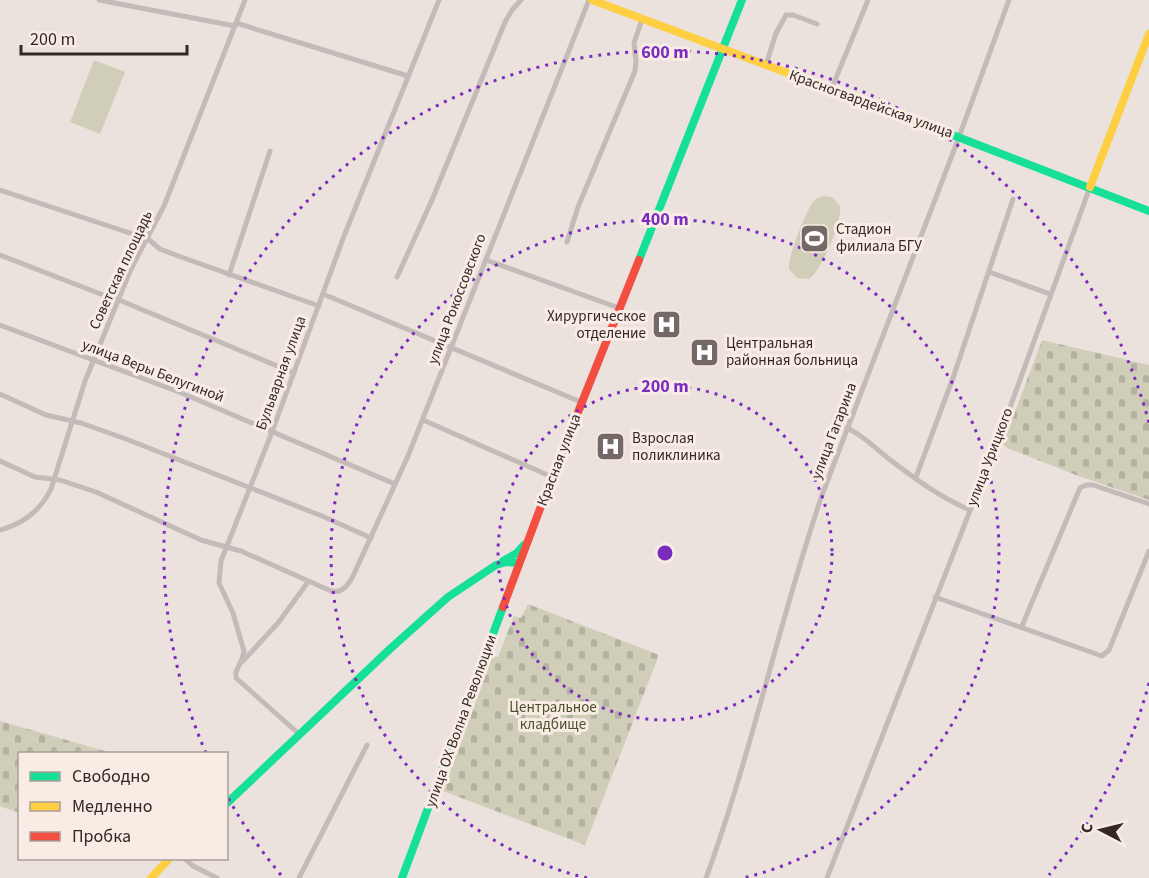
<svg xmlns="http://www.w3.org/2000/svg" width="1149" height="878" viewBox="0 0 1149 878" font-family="'Source Sans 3',sans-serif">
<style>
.green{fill:#d0ceb9}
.cemetery{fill:url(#cemetery-stones)}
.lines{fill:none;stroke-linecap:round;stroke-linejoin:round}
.street{stroke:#c3bbb8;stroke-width:5}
.fast{stroke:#16e098;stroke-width:8}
.slow{stroke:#ffcf43;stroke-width:8}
.jam{stroke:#f24e42;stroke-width:8}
.ring{fill:none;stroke:#7b2cbf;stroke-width:3;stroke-dasharray:3 6}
.labels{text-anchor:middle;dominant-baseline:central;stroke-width:6;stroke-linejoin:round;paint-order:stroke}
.street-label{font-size:15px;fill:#342826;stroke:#f8ece5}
.poi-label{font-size:15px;fill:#342826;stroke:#f8ece5;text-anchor:start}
.park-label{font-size:15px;fill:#4a512b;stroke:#f8ece5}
.centre{fill:#7b2cbf;stroke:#f8ece5;stroke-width:3}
.ring-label{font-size:18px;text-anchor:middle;font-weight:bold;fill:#7b2cbf;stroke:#f8ece5;stroke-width:6;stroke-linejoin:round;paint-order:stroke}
</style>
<defs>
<pattern id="cemetery-stones" width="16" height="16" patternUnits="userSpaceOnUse" patternTransform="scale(1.5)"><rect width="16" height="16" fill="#d0ceb9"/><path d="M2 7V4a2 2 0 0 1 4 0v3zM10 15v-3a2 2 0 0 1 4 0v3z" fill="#b3b19f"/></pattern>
</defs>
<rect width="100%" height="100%" fill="#ebe2de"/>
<!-- green -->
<g class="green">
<path d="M94,60l31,12 -25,62 -30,-12z"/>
<path d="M825,196l7,1 8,9c3,14 -19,65 -31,73l-12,-1 -8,-9c-2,-10 17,-58 24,-67 3,-4 7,-5 12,-6z"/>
</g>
<!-- cemetery -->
<g class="cemetery">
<path d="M1042,340l107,25v135l-68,-23 -74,-29 -4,-4z"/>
<path d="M528,604l131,51 -74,190 -142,-54 50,-136 5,2 16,-41 7,2z"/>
<path d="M0,721l112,32 -92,1 -1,59 -19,-7z"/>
</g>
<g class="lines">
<!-- street -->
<g class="street">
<path d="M99,0l136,26"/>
<path d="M236,23l172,53"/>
<path d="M766,65l10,-32 10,-18h7l24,9"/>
<path d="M831,90l37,-90"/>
<path d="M0,190l148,49 12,10 21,8 138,49"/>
<path d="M567,242l11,-35 57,-136 1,-10 -2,-18 8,-24"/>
<path d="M0,255l98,38 21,7 175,73"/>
<path d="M486,260l133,48"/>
<path d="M989,272l61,22"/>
<path d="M229,275l41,-124"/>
<path d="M397,277l35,-77 73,-178 7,-12 9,-10"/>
<path d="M323,294l258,108"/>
<path d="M0,325l179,67 216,92"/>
<path d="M0,394l46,21 35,8 45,16 196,77 49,22"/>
<path d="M423,420l129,57"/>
<path d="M847,428c16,7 28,20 42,31 25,19 52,39 81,51"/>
<path d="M0,461l35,16 25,3 36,12 105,48 40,11 90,40c11,3 17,-6 22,-15l55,-120 181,-456"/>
<path d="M916,477l37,-99 60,-179"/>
<path d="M0,530c23,-6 40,-19 51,-41l34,-108 46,-112 33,-63 81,-206"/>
<path d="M935,597l167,59 7,-6 40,-99"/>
<path d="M1022,626l58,-138 6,-3h7l56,19"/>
<path d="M243,661l35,-38 30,-41"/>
<path d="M299,734l-63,-56v-6l6,-13 2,-8 -11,-38 -14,-30 2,-22 51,-129 72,-196 95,-236"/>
<path d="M184,858l9,8 24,12"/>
<path d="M299,878l68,-133"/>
<path d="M706,878c46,-126 73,-257 116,-383l137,-358 50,-137"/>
<path d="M827,878l181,-465 82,-226"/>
</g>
<!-- fast -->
<g class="fast">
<path d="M932,127l217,84"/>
<path d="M639,260l103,-260"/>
<path d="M503,561l14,-8 7,-8"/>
<path d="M226,804l165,-156 57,-51 48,-32 10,-3 13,1"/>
<path d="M402,878l101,-271"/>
</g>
<!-- slow -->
<g class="slow">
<path d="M592,0l340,127"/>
<path d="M1090,187l59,-153"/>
<path d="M151,878l19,-20"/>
</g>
<!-- jam -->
<path class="jam" d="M503,607l49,-130 87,-217"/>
</g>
<!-- distance rings -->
<g class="ring">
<circle cx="665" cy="553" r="167"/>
<path d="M587 878A334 334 0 1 1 743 878"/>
<path d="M1149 683A501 501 0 0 1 1049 875M281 875A501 501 0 0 1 227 796M206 753A501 501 0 1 1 1149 423"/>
</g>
<!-- icons -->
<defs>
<symbol id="stadium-square" viewBox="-11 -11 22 22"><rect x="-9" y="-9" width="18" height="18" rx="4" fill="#746966" stroke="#f8ece5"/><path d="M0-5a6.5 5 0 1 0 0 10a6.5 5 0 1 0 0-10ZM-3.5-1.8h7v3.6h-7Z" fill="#fff"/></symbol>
<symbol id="hospital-square" viewBox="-11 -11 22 22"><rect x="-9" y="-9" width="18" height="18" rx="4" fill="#746966" stroke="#f8ece5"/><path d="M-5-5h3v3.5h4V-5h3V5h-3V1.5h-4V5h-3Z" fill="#fff"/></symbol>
</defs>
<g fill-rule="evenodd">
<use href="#stadium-square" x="798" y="222" width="33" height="33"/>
<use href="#hospital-square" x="650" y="308" width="33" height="33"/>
<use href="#hospital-square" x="688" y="336" width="33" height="33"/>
<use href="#hospital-square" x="594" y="430" width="33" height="33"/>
</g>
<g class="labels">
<!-- street labels -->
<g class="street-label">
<text transform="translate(871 104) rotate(20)">Красногвардейская улица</text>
<text transform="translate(121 270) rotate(-65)">Советская площадь</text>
<text transform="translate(457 299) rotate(-69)">улица Рокоссовского</text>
<text transform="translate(153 371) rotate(21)">улица Веры Белугиной</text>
<text transform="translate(281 373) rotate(-70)">Бульварная улица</text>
<text transform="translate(834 431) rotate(-69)">улица Гагарина</text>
<text transform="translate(990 457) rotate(-69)">улица Урицкого</text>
<text transform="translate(559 460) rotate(-69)">Красная улица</text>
<text transform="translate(461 721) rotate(-70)">улица ОХ Волна Революции</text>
</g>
<!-- poi labels -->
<g class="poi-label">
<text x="836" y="229">Стадион<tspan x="836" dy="17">филиала БГУ</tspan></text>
<text x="646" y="316" text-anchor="end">Хирургическое<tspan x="646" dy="17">отделение</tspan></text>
<text x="726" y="343">Центральная<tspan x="726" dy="17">районная больница</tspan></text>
<text x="632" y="438">Взрослая<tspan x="632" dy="17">поликлиника</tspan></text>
</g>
<!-- park labels -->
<g class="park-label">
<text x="553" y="707">Центральное<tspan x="553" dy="17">кладбище</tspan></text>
</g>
</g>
<circle cx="665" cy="553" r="9" class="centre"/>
<g class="ring-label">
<text x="665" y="58">600 m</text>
<text x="665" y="225">400 m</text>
<text x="665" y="392">200 m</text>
</g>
<!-- legend -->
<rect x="18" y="752" width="210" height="108" fill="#f8ece5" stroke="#aa9e99" stroke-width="1.5"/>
<rect x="30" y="772" width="30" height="9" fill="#16e098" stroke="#aa9e99" stroke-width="1.5"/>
<text x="72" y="782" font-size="18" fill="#342826">Свободно</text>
<rect x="30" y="802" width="30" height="9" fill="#ffcf43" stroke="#aa9e99" stroke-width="1.5"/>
<text x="72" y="812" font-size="18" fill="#342826">Медленно</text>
<rect x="30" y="832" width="30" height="9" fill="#f24e42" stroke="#aa9e99" stroke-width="1.5"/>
<text x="72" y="842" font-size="18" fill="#342826">Пробка</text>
<!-- north arrow -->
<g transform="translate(1101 830) rotate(277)" stroke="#f8ece5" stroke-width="4.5" paint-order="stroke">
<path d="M0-4.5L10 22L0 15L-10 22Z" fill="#342826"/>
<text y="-9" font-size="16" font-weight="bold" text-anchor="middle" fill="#342826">С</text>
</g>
<!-- scale -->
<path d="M21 45v9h166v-9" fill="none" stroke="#342826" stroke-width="3"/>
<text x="30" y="45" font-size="18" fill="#342826" stroke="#f8ece5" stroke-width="4.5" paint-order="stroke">200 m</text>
</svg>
